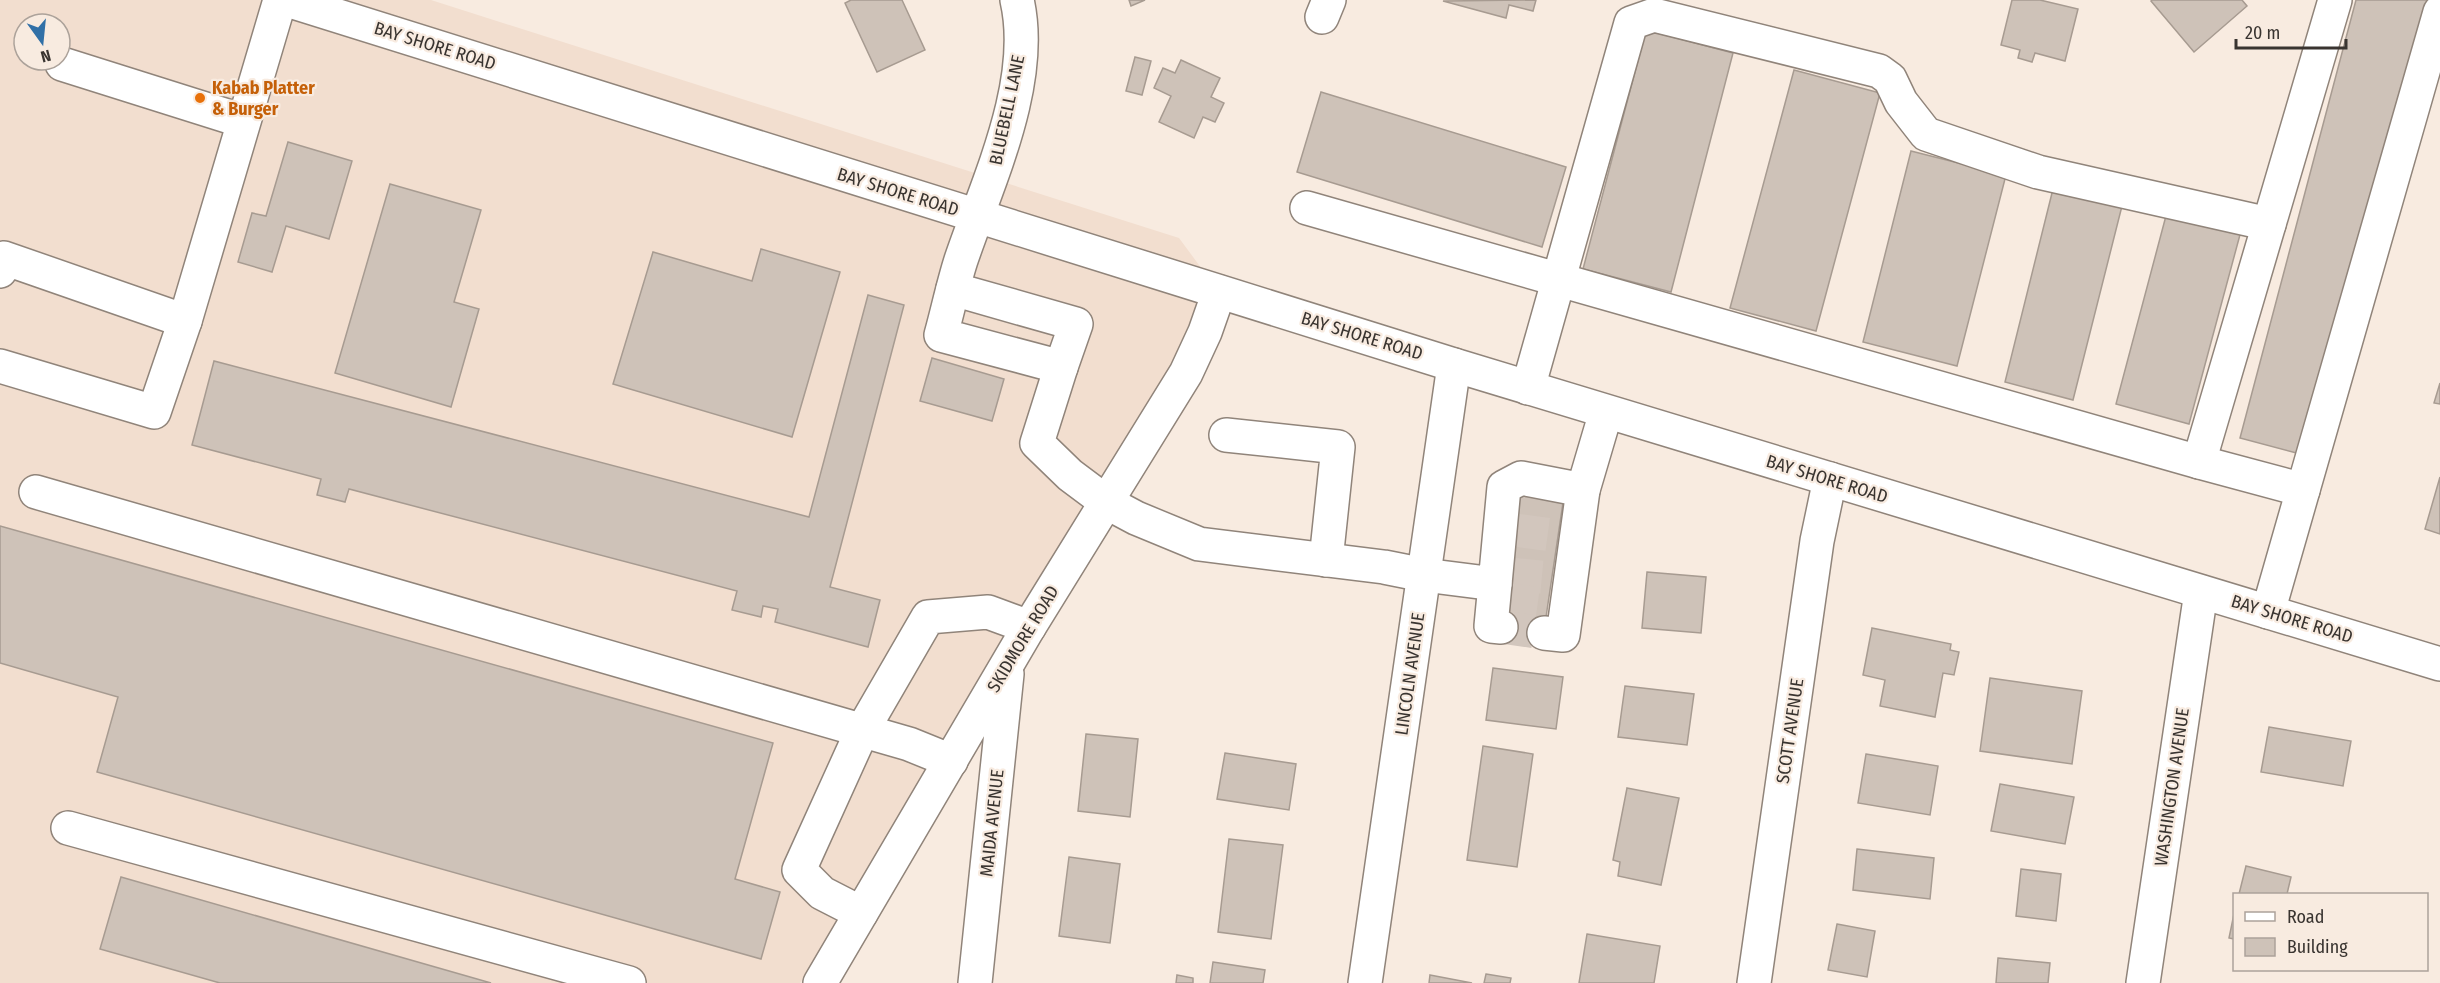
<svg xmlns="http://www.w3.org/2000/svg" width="2440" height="983" viewBox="0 0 2440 983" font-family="'Fira Sans Condensed',sans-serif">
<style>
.built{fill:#f2decf;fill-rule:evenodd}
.building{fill:#cec2b8;stroke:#a79b91;stroke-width:1.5}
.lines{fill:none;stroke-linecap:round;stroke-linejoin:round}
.minor-tunnel{stroke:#d2c6bd;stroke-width:33;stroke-dasharray:33 16;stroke-linecap:butt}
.minor-casing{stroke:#90847a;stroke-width:36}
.major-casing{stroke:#90847a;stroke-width:36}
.minor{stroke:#fff;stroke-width:33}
.major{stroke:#fff;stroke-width:33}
.food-dot{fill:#e8710a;stroke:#f8ebe0;stroke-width:2}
.labels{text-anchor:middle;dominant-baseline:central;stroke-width:4.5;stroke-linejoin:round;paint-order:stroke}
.street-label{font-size:18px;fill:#393430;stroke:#f8ebe0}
.food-label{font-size:18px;font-weight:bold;fill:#c56008;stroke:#f8ebe0;text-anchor:start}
</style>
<rect width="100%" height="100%" fill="#f8ebe0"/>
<!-- built -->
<path class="built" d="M0,0h431l748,238 40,54 -419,691h-800zM24,24h36v36h-36z"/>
<!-- building -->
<g class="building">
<path d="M851,0h51l23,50 -48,22 -32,-69z"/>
<path d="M1129,0h16l-14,6z"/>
<path d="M1536,0l-3,11 -24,-6 -3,13 -63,-17z"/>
<path d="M2012,0h28l38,9 -13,52 -30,-8 -3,9 -14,-4 2,-8 -19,-5z"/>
<path d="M2152,0h90l5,6 -53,46 -43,-51z"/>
<path d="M2356,0h73l-121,456 -68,-18z"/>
<path d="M1646,30l87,23 -62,239 -88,-23z"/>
<path d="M1135,57l16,4 -9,34 -16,-4z"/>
<path d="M1181,60l39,18 -9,19 13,6 -9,19 -12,-5 -9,21 -35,-16 12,-26 -17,-8 9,-20 12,5z"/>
<path d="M1794,70l86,23 -64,238 -86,-23z"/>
<path d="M1321,92l245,75 -24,80 -245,-75z"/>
<path d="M288,142l64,19 -23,78 -43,-13 -14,46 -34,-10 14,-49 14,3z"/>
<path d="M1911,151l95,24 -49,191 -94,-24z"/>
<path d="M390,184l91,26 -27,92 25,7 -28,98 -116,-34z"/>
<path d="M2054,185l69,17 -50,198 -68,-18z"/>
<path d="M2167,212l74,19 -52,193 -73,-20z"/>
<path d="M761,249l79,23 -48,165 -179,-53 40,-132 99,29z"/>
<path d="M868,295l36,10 -74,282 50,13 -12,47 -93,-25 3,-13 -15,-3 -2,11 -29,-7 5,-19 -388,-102 -4,13 -28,-7 4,-16 -129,-34 22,-84 595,156z"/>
<path d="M932,358l72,21 -12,42 -72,-20z"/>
<path d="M2440,383v21l-6,-1z"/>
<path d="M2440,477v57l-15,-5z"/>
<path d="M1521,490l43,6 -22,148 -43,-7z"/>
<path d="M0,526l773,217 -38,136 45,13 -19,67 -664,-187 21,-75 -118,-34z"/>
<path d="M1647,572l59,5 -5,56 -59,-5z"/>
<path d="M1872,628l79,16 -1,6 9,2 -5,23 -11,-2 -8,44 -55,-11 5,-26 -22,-5z"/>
<path d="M1493,668l70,9 -7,52 -70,-9z"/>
<path d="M1990,678l92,13 -10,73 -92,-13z"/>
<path d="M1625,686l69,8 -7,51 -69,-8z"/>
<path d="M2269,727l82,14 -8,45 -82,-14z"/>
<path d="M1086,734l52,5 -8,78 -52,-6z"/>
<path d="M1483,746l50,8 -16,113 -50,-7z"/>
<path d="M1225,753l71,11 -7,46 -72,-11z"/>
<path d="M1866,754l72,12 -8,49 -72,-12z"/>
<path d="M2000,784l74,13 -9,47 -74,-13z"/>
<path d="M1627,788l52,10 -18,87 -43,-9 2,-14 -7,-2z"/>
<path d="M1229,839l54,6 -12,94 -53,-7z"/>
<path d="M1857,849l77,9 -4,41 -77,-9z"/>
<path d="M1069,857l51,7 -10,79 -51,-7z"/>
<path d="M2246,866l45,11 -4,17h-48z"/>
<path d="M2021,869l40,5 -5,47 -40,-5z"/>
<path d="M121,877l370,106h-271l-120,-34z"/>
<path d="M2234,914v25l-5,-1z"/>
<path d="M1837,924l38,7 -8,46 -39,-7z"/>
<path d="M1587,934l73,12 -6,37h-75z"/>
<path d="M1998,958l52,5 -2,20h-52z"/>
<path d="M1213,962l52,8 -2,13h-53z"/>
<path d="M1486,974l25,4 -1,5h-26z"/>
<path d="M1177,975l16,3v5h-17z"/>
<path d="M1430,975l42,8h-43z"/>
</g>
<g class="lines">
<!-- minor-tunnel -->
<g class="minor-tunnel">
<path d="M1515,530l44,6"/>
<path d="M1509,574l43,4"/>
<path d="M1505,599l43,6"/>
<path d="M1501,627l43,6"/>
</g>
<defs>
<g id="minor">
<path d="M1017,0c19,83 -30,183 -56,260 -8,25 -13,50 -20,75l120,32 -24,76 33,32 36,27 30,16 63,26 185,23 40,8 71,9 9,-97 17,-9 62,12 23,-78"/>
<path d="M1322,17l7,-17"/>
<path d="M62,64l181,57"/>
<path d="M1307,208l892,254 104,28"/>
<path d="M0,271l4,-13 181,63"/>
<path d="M953,289l123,35 -15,43"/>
<path d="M0,366l154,46 31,-91 95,-321"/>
<path d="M1528,388l103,-365 23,-8 225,56 11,8 11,23 25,32 112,38 231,52"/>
<path d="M1226,435l112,12 -12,113"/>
<path d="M2199,462l136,-462"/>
<path d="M36,492l873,252 42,17"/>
<path d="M1495,584l-4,42 10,1"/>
<path d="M2268,612l172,-600"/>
<path d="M1544,633l19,2 20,-145"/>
<path d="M68,828l561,155"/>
<path d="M861,913l-39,-20 -23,-23 63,-139 66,-114 60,-5 41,15"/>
<path d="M820,983l209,-356 157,-254 19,-41 14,-40"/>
<path d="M975,983l32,-309"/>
<path d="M1365,983l89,-618"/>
<path d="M1754,983l63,-442 13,-62"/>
<path d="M2143,983l58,-391"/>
</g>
<path id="major" d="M287,0l1167,365 986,299"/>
</defs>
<!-- minor casing -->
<use href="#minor" class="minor-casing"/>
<!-- major casing -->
<use href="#major" class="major-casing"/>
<!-- minor -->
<use href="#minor" class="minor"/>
<!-- major -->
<use href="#major" class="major"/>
</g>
<!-- markers -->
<circle class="food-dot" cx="200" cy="98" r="6"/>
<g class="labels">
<!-- street labels -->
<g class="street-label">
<text transform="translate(435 46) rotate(17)">BAY SHORE ROAD</text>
<text transform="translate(1007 110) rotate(-78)">BLUEBELL LANE</text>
<text transform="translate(898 192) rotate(17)">BAY SHORE ROAD</text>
<text transform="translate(1362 336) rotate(17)">BAY SHORE ROAD</text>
<text transform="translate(1827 479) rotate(17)">BAY SHORE ROAD</text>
<text transform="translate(2292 619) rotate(17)">BAY SHORE ROAD</text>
<text transform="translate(1023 639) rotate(-59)">SKIDMORE ROAD</text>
<text transform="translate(1410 674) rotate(-82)">LINCOLN AVENUE</text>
<text transform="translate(1790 731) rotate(-82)">SCOTT AVENUE</text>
<text transform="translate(2172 787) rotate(-82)">WASHINGTON AVENUE</text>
<text transform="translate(992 823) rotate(-84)">MAIDA AVENUE</text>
</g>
<!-- food labels -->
<g class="food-label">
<text x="212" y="88">Kabab Platter<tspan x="212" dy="21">&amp; Burger</tspan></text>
</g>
</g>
<!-- legend -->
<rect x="2233" y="893" width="195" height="78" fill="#f8ebe0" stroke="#aca29a" stroke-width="1.5"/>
<rect x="2245" y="912" width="30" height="9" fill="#ffffff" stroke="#aca29a" stroke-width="1.5"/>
<text x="2287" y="923" font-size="18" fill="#393430">Road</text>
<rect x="2245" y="938" width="30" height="18" fill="#cec2b8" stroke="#aca29a" stroke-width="1.5"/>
<text x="2287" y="953" font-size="18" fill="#393430">Building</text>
<!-- north arrow -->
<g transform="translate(42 42) rotate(165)"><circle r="28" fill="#f8ebe0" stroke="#aca29a" stroke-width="1.5"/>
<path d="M0-4.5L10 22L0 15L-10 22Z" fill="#3170a7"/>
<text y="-9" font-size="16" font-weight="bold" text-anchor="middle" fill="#393430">N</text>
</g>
<!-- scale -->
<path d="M2236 39v9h110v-9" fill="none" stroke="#393430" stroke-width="3"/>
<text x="2245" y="39" font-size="18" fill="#393430" stroke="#f8ebe0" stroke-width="4.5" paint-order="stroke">20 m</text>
</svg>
